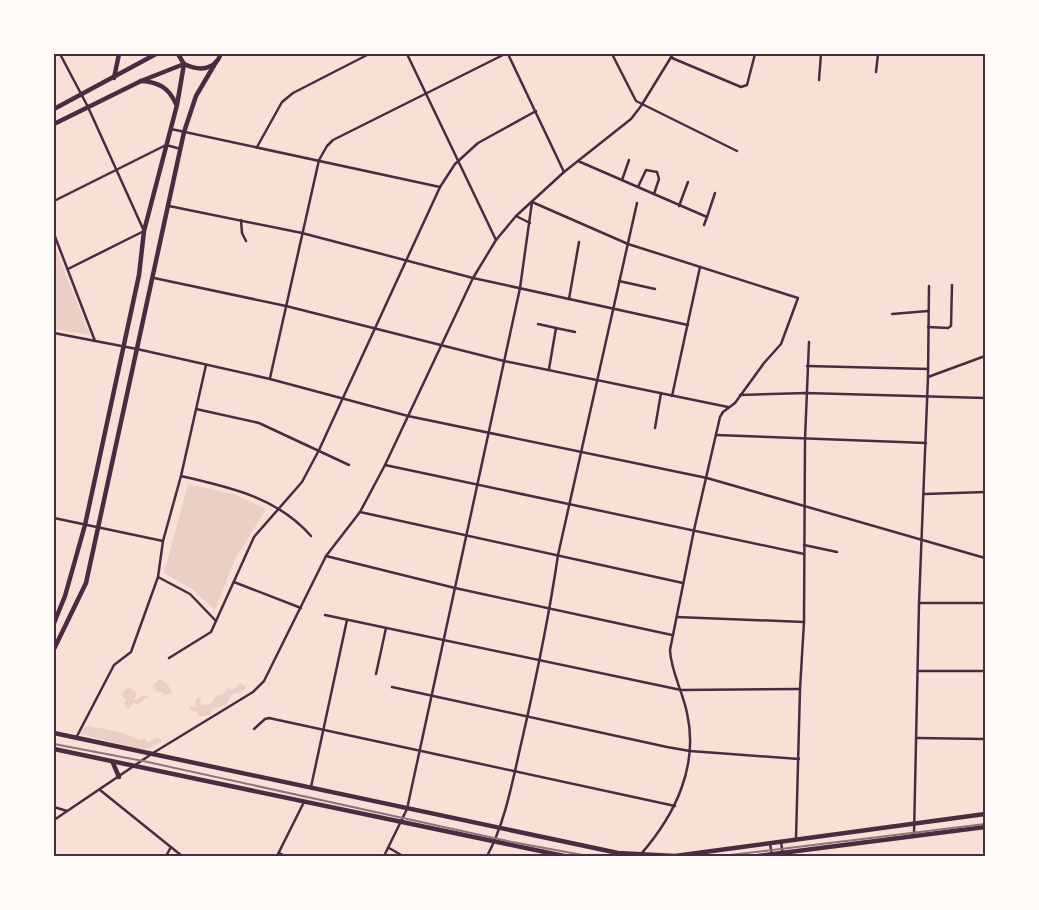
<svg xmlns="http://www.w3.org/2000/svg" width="1039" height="910" viewBox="0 0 1039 910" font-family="Jost,sans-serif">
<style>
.green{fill:#ebcfc5}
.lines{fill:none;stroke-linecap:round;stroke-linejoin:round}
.minor{stroke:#4a2c40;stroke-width:2.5}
.primary{stroke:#4a2c40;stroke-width:4.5}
.trunk{stroke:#4a2c40;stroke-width:4.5}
.rail{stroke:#8f747c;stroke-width:2}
.neatline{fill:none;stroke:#4a2c40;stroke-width:2}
</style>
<rect width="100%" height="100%" fill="#f7e1d7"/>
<!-- green -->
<g class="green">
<path d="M54,245l36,90 -36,-6z"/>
<path d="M188,484l45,10 31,14 1,3 -30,48 -20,51 -23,-21 -28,-16z"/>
<path d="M160,679l8,6 4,7 -7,3 -5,-4 -2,2 -6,-7z"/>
<path d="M240,683l6,3 -3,5 -12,4 -4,9 -14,5 -3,6 -12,2 -1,-5 -8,-2 2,-5 6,3 -2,-5 2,-5h4l-1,4 3,3c9,0 10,-4 14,-10l6,-1 5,-6 5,2z"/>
<path d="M129,687l8,6 -3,7 10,-5 5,1 -12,9 -3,-3 -6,8 -4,-6 3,-5 -3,-1 -3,-4z"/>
<path d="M90,726c15,4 35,5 49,14l6,-2 2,5 11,-6 4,4 -12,7 -10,1 -60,-15 2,-6z"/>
</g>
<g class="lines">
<!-- minor -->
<g class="minor">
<path d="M60,54l28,53 56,124 -76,38"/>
<path d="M407,54l89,186"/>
<path d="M508,54l56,118"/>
<path d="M612,54l24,47 101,50"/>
<path d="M672,58l69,29 6,-2 8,-31"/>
<path d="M876,72l2,-18"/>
<path d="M819,80l2,-26"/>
<path d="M171,129l269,58"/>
<path d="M257,147l25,-45 11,-9 76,-39"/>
<path d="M578,161l76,33 5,-15 -2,-7 -11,-2 -8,17"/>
<path d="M622,180l7,-20"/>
<path d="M654,194l53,23 -3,8"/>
<path d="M54,201l112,-56 15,4"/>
<path d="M169,206l133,27 171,45 215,47"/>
<path d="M679,206l9,-24"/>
<path d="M516,216l14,7"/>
<path d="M707,217l8,-24"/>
<path d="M241,220l1,13 4,8"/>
<path d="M54,234l41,107"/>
<path d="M154,278l132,28 218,55 224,46"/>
<path d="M619,281l36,8"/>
<path d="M569,299l10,-57"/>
<path d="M892,314l36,-3"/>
<path d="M538,324l18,4"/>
<path d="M928,327l20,1 3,-2 1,-41"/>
<path d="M54,333l83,16 133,30 138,37 299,62 278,80"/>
<path d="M807,366l121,3"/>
<path d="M549,369l7,-41 19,4"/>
<path d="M928,377l1,-91"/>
<path d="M270,378l49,-218 8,-14 6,-6 172,-86"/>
<path d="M740,395l66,-2 179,5"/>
<path d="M672,396l28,-129"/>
<path d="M196,409l63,14 90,42"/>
<path d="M655,428l6,-35"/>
<path d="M716,435l210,8"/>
<path d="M385,465l419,89"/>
<path d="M181,476c48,11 96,21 130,60"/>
<path d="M925,494l60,-2"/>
<path d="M360,512l323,71"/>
<path d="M54,518l109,23"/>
<path d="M804,545l33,7"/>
<path d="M326,556l129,32 217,47"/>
<path d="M158,577l32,17 26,27"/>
<path d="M234,582l67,26"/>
<path d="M919,603h66"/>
<path d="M325,615l356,75 119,-1"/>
<path d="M677,617l127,5"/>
<path d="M169,658l42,-26 43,-95 48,-55 17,-32 121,-263 15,-23 23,-21 58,-32"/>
<path d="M918,671h67"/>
<path d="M376,674l10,-46"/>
<path d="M392,687l275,60 23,4 109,8"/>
<path d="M254,729l11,-10 4,-1 406,88"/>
<path d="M76,738l38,-73 17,-13 27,-75 5,-36 18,-65 25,-111"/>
<path d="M917,738l68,1"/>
<path d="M311,787l36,-167"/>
<path d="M100,790l82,66"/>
<path d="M54,807l13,4"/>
<path d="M54,820l99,-67 100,-61 11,-11 62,-125 34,-44 25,-47 88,-187 23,-38 20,-24 48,-44 67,-53 10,-13 32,-52"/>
<path d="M914,835l5,-232 9,-226 57,-21"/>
<path d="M796,839l4,-150 4,-67 1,-183 4,-97"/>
<path d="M781,842l2,14"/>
<path d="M770,844l2,11"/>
<path d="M389,848l14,8"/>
<path d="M279,853l6,3"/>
<path d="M166,856l5,-9"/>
<path d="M277,856l27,-54"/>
<path d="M384,856l23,-47 113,-521 12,-86 96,42 170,54 -17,46 -17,19 -29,40 -12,9 -3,5 -26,113 -24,120c1,22 13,42 17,63 12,53 -12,102 -46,141"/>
<path d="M487,856c19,-35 26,-78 35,-116 14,-61 27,-123 36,-185l79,-352"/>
</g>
<!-- primary -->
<g class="primary">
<path d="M114,78l5,-24"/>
<path d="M54,109l102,-55"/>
<path d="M54,124l87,-43 43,-17"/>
<path d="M54,733l564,120 57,3 310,-42"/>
<path d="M54,749l510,107"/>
<path d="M113,763l6,14"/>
<path d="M758,856l227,-29"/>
</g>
<!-- trunk -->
<g class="trunk">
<path d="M178,54l6,10c15,7 30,7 37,-10"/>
<path d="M141,81c18,1 28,7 35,23"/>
<path d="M54,623l11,-27 20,-71 54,-250 5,-44 33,-126 7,-41"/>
<path d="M54,649l32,-66 98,-451 12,-36 20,-34"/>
</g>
<!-- rail -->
<g class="rail">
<path d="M54,744l89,17 369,81 76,14"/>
<path d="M722,856l263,-32"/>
</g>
</g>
<!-- border -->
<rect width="1039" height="910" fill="none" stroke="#fffaf5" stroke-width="110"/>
<rect x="55" y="55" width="929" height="800" class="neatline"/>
</svg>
